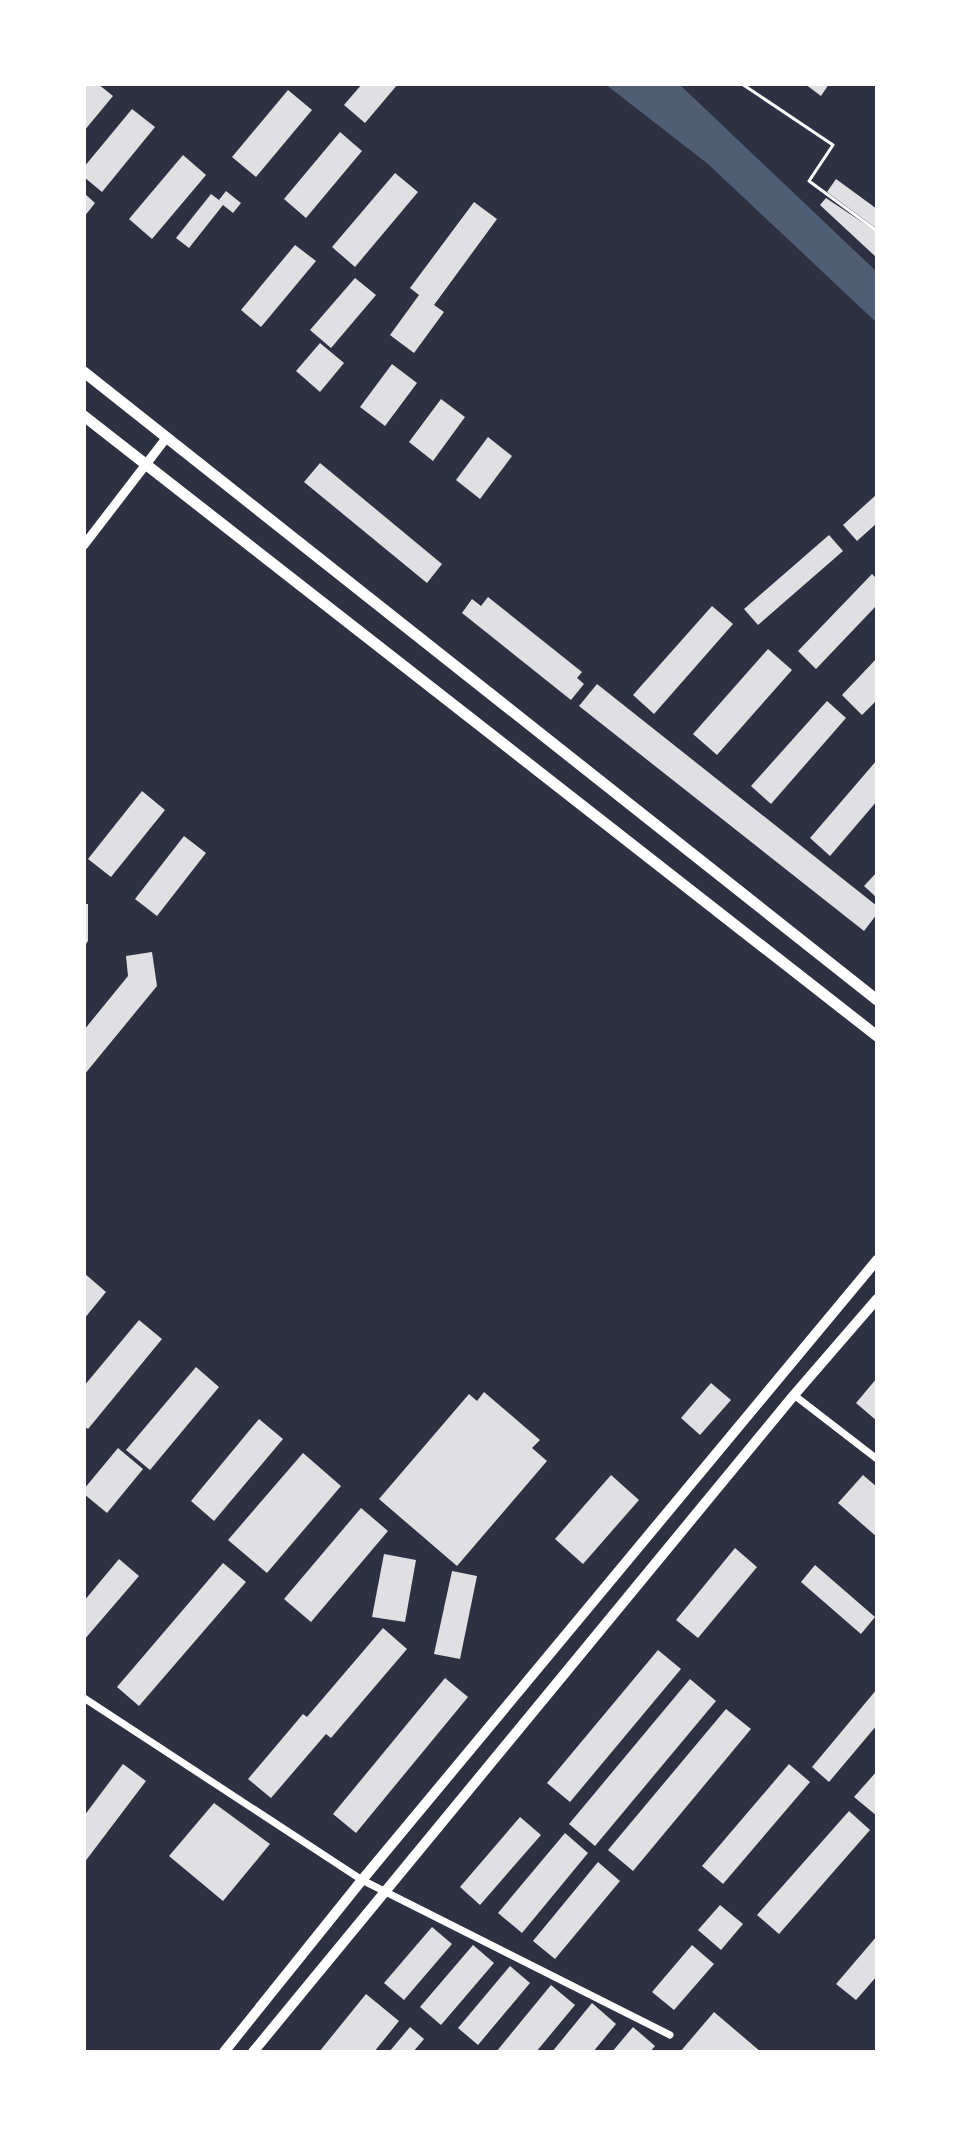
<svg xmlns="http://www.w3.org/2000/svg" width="961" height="2136" viewBox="0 0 961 2136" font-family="Georgia,serif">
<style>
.water{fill:#4f5d75}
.building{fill:#e0e0e3}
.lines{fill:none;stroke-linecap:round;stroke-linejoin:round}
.path{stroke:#fff;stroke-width:3}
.minor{stroke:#fff;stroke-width:7}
.tertiary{stroke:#fff;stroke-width:9}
.secondary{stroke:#fff;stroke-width:10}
.primary{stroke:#fff;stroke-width:11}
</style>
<rect width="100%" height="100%" fill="#2d3142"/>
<!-- water -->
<path class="water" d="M605,84h74l198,188v51l-169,-159z"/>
<!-- building -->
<g class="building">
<path d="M86,84h12l15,12 -29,35z"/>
<path d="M362,84h36l-33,39 -21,-18z"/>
<path d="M805,84h24l-8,12z"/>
<path d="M288,90l24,20 -56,67 -24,-20z"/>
<path d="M132,109l23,18 -53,65 -18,-15v-10z"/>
<path d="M340,132l22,19 -56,67 -22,-19z"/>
<path d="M183,155l23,20 -54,64 -23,-20z"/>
<path d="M395,173l23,19 -63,75 -23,-20z"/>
<path d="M836,179l41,30v20l-50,-37z"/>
<path d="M226,191l15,12 -8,10 -10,-8 -34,43 -13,-10 35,-44 8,6z"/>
<path d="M84,193l11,10 -11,14z"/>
<path d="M826,198l51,34v26l-57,-53z"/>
<path d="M474,202l23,17 -63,86 10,7 -30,41 -24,-18 29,-40 -9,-7z"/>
<path d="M295,245l21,16 -55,66 -20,-17z"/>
<path d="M355,278l21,17 -45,53 -21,-18z"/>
<path d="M320,343l24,20 -24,29 -24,-21z"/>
<path d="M392,364l25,19 -32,43 -25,-19z"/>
<path d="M441,399l24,18 -32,44 -24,-19z"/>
<path d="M488,437l24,19 -32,43 -24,-19z"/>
<path d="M320,463l122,101 -15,19 -123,-101z"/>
<path d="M877,494v29l-20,18 -14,-16z"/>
<path d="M829,535l14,16 -85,74 -14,-16z"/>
<path d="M872,574l5,5v26l-61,64 -18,-18z"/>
<path d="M488,597l94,75 -5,6 7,6 -13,16 -109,-87 10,-14 9,7z"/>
<path d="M712,606l21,18 -79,90 -21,-19z"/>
<path d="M768,649l24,21 -75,85 -24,-21z"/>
<path d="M877,658v42l-15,15 -20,-20z"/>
<path d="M597,684l280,222v8l-13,17 -285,-225z"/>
<path d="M827,701l19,17 -75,86 -20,-18z"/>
<path d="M877,760v41l-47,55 -20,-18z"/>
<path d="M142,791l23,19 -54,67 -23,-18z"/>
<path d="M184,836l22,17 -49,63 -22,-17z"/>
<path d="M877,872v26l-13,-12z"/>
<path d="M84,904h4v37l-4,6z"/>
<path d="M152,952l5,34 -73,89v-45l44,-54 -2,-20z"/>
<path d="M84,1273l22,19 -22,27z"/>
<path d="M139,1320l23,19 -74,90 -4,-3v-40z"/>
<path d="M196,1367l23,20 -69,83 -24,-20z"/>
<path d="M877,1378v43l-21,-18z"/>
<path d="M711,1383l20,17 -31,35 -19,-17z"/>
<path d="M484,1392l56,48 -8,8 15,13 -90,105 -78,-67 90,-105 8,7z"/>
<path d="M259,1419l24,20 -69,82 -23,-20z"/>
<path d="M118,1448l25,21 -36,44 -23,-19v-5z"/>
<path d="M303,1453l38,33 -74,87 -39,-33z"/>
<path d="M611,1475l28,25 -56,64 -28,-25z"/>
<path d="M863,1475l14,12v50l-39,-34z"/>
<path d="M361,1508l27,23 -77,91 -27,-23z"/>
<path d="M735,1548l22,19 -59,71 -22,-18z"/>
<path d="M384,1554l32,6 -11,62 -33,-5z"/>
<path d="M119,1559l20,17 -55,64v-39z"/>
<path d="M223,1563l23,19 -107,124 -22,-19z"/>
<path d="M815,1565l60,52 -14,17 -60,-52z"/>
<path d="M452,1571l25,5 -17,83 -26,-5z"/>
<path d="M383,1628l24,21 -76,89 -5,-4 -55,64 -23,-19 55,-65 4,3z"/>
<path d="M658,1650l23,19 -111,133 -23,-19z"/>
<path d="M445,1678l23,19 -112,136 -23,-19z"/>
<path d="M690,1679l26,22 -121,145 -26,-22z"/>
<path d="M877,1689v36l-48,57 -17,-15z"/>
<path d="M726,1709l25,20 -118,142 -25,-21z"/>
<path d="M123,1764l23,17 -62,82v-47z"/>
<path d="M789,1764l21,18 -87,102 -21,-18z"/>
<path d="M877,1771v45l-23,-19z"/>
<path d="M214,1803l56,41 -47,57 -54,-45z"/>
<path d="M849,1811l21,19 -91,104 -22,-19z"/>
<path d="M520,1817l21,18 -61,70 -20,-18z"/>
<path d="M565,1833l23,20 -66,80 -24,-20z"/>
<path d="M598,1862l22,19 -65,78 -22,-18z"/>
<path d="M720,1905l23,19 -22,26 -23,-20z"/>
<path d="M432,1927l20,17 -48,56 -20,-17z"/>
<path d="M877,1936v40l-21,24 -20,-16z"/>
<path d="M473,1945l21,18 -53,62 -21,-18z"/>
<path d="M692,1945l22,19 -40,46 -22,-18z"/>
<path d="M510,1966l20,17 -52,62 -20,-17z"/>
<path d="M551,1985l24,20 -39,47h-40z"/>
<path d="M366,1994l33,27 -25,31h-55z"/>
<path d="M592,2003l24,21 -23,28h-41z"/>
<path d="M714,2012l47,40h-81z"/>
<path d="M410,2027l14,12 -11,13h-24z"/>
<path d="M633,2027l22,19 -5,6h-38z"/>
</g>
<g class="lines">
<!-- path -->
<path class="path" d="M742,84l91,61 -24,36 68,50"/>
<!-- minor -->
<g class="minor">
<path d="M794,1395l83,64"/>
<path d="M84,1698l278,182 308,155"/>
</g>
<!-- tertiary -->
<path class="tertiary" d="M84,545l83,-108"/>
<!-- secondary -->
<g class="secondary">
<path d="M224,2052l138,-172 515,-620"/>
<path d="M253,2052l541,-657 83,-96"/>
</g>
<!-- primary -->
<g class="primary">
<path d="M84,372l793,628"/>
<path d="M84,416l793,620"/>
</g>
</g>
<!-- border -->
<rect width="961" height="2136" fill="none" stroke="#ffffff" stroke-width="172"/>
</svg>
